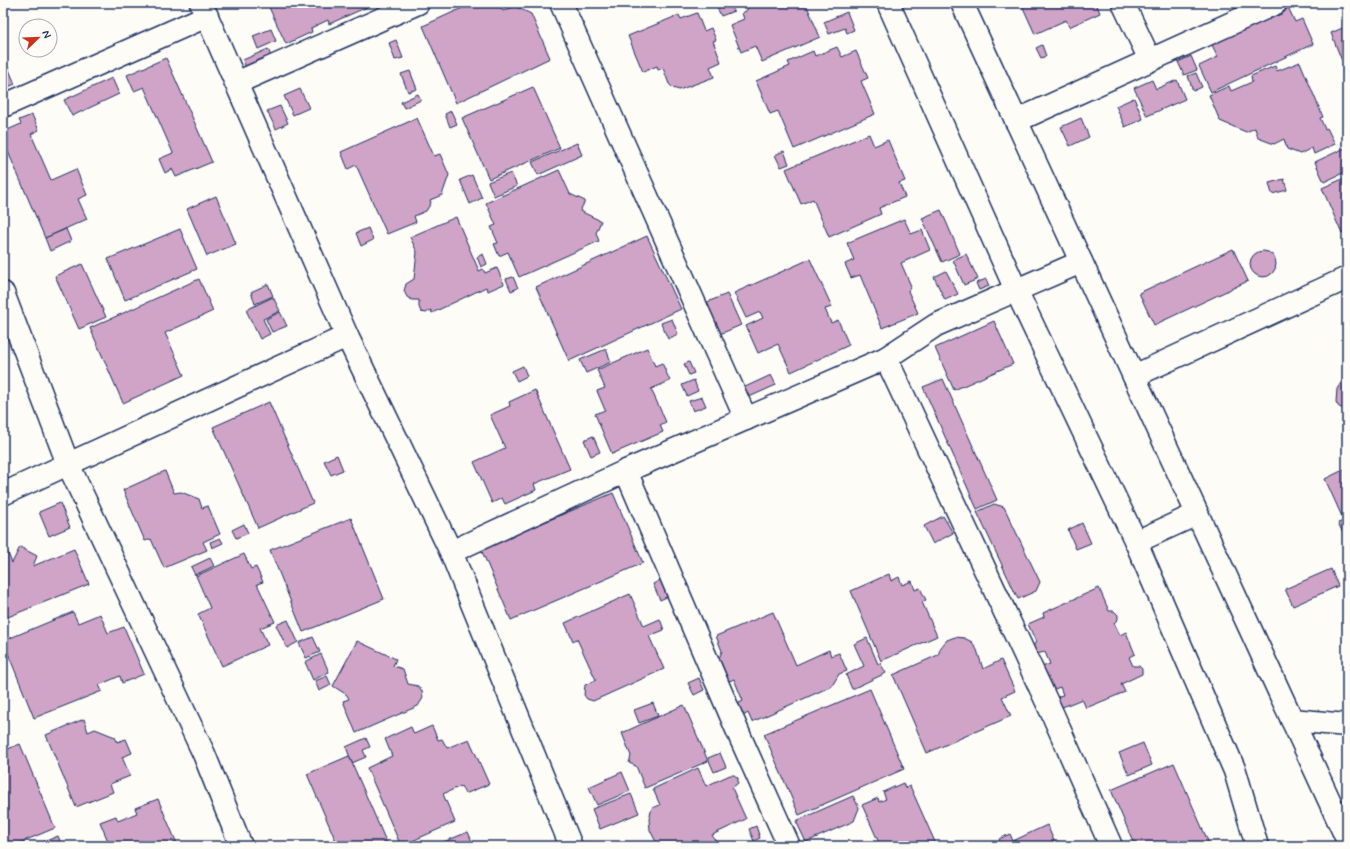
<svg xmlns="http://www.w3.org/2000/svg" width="1350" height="849" viewBox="0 0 1350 849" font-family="Mynerve,sans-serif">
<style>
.building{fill:#d0a4c7;stroke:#1b2f5e}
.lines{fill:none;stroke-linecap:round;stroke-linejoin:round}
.street-casing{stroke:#1b2f5e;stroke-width:25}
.street{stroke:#fdfcf7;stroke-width:22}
</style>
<rect width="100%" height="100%" fill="#fdfcf7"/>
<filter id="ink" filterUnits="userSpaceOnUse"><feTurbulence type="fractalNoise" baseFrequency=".025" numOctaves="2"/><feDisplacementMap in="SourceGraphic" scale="8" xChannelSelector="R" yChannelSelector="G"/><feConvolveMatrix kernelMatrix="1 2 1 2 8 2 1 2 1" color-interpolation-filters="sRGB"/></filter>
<g filter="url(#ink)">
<!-- building -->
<g class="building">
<path d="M267,3h98l2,4 -38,17 -1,-4 -17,8 1,4 -26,12z"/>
<path d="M473,3h25l5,8 12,-5 16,8 19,44 -94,45 -33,-77z"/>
<path d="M648,3h14l-12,5z"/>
<path d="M715,3h15l4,8 -13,5z"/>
<path d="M751,3h57l-2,1 14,33 -58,25 -7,-16 -14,6 -11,-27 14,-6 -2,-6 4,-2z"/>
<path d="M1021,3h75l4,10 -31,14 -3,-7 -31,14z"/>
<path d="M1288,7l7,15 7,-3 11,25 -102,48 -12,-26 19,-9 -7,-14z"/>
<path d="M847,12l7,18 -7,3 -2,-5 -16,6 -5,-12z"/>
<path d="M697,13l7,18 7,-3 5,12 -3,1 8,21 -11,5 4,10 -35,13 -6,-2 -4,-4 -6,-16 -5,2 -1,-4 -14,6 -15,-36 51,-21 2,4z"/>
<path d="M1347,26v33l-5,2 -11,-28z"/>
<path d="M271,29l5,12 -18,8 -5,-13z"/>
<path d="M396,40l7,18 -8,2 -6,-17z"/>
<path d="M1042,45l4,11 -5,2 -5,-10z"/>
<path d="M837,47l5,10 14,-6 12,27 -7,3 14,33 -81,35 -16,-38 -8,3 -14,-33 34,-15 -2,-4 25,-11 2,5z"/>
<path d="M268,49l5,12 -26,10 -4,-11z"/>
<path d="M3,55l12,29 -12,5z"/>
<path d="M1191,56l6,14 -13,5 -6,-13z"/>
<path d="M166,58l46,104 -36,15 -4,-8 -7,4 -6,-14 14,-6 -29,-66 -10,4 -7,-16z"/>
<path d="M1300,62l23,55 -3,1 5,11 2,-1 8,16 -21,10 -2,-6 -12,6 -13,-5 -3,-10 -10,5 -16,-6 -3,-10 -9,4 -26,-11 -11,-26 20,-9 2,5 21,-9 -1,-6 24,-10 2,5z"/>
<path d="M410,71l7,18 -9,3 -7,-18z"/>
<path d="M1196,73l6,14 -9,4 -5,-15z"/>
<path d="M112,78l7,16 -47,22 -8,-16z"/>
<path d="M1152,80l4,9 21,-9 8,19 -38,17 -13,-28z"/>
<path d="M533,87l27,61 -71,31 -27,-61z"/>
<path d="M300,89l9,19 -16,7 -9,-19z"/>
<path d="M418,94l3,6 -17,8 -3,-6z"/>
<path d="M1134,98l9,21 -18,8 -9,-21z"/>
<path d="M280,106l8,17 -12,6 -9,-18z"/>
<path d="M451,111l6,13 -7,3 -5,-13z"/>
<path d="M32,115l7,15 -8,4 20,46 25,-11 11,26 -9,4 9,20 -42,19 -42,-98v-8l18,-8 -2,-4z"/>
<path d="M417,118l17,38 6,-2 9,21 -7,20 -12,5 1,3 -5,8 -12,5 2,6 -29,12 -31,-69 -8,4 -7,-17z"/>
<path d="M1081,118l8,19 -19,9 -9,-19z"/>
<path d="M869,134l5,12 14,-6 17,41 -6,2 6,14 -26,11 2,6 -52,23 -16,-38 -12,5 -15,-35z"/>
<path d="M577,143l5,12 -44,20 -6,-13z"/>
<path d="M1347,147v24l-23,11 -9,-20z"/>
<path d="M784,151l5,13 -8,3 -6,-12z"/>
<path d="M559,170l11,24 15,7 -5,10 21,10 -5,12 3,8 -80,36 -11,-25 -9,4 -5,-12 4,-1 -7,-16 5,-2 -10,-22z"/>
<path d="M511,173l6,13 -23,10 -6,-14z"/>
<path d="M472,175l10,23 -12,6 -10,-24z"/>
<path d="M1347,177v54l-5,3 -20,-46z"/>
<path d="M1284,179l3,11 -15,4 -3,-11z"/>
<path d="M216,196l20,48 -29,12 -20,-47z"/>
<path d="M941,210l19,44 -18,8 -20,-44z"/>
<path d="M456,217l23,54 4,-2 2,4 12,-5 7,16 -16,7 -2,-4 -54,26 -1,-3 -5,3 -5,-1 -2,-5v-7h-7l-5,-3 -3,-6 2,-7 8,-5 3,-27 -7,-15z"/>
<path d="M904,219l7,15 11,-4 8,20 -29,13 10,23 -3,5 10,22 -36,15 -22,-53 -9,3 -6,-14 9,-4 -7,-17z"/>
<path d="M368,228l5,12 -12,6 -5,-13z"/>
<path d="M66,229l5,12 -21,10 -5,-13z"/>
<path d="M180,229l17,40 -72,31 -17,-41z"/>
<path d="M647,236l34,73 -112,52 -33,-74z"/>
<path d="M1233,249l15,32 -94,44 -15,-32z"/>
<circle cx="1263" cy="264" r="13"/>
<path d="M483,254l4,10 -6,3 -4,-10z"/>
<path d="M966,254l12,25 -14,6 -11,-25z"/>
<path d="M810,259l22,48 -7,2 6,14 7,-3 11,25 -58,27 -13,-28 -20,9 -12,-27 17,-8 -3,-6 -14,6 -12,-25z"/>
<path d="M82,264l24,53 -27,12 -24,-53z"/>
<path d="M946,271l12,23 -13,6 -11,-23z"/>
<path d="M513,277l5,11 -7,3 -5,-12z"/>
<path d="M199,279l14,32 -48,22 19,42 -61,28 -33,-75z"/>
<path d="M986,279l3,7 -10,4 -3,-7z"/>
<path d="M268,284l5,12 -18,8 -4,-12z"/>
<path d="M727,294l14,31 -21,9 -15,-31z"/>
<path d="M273,297l7,14 -17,8 7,15 -10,5 -14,-29z"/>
<path d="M280,312l7,14 -15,6 -6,-13z"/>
<path d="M672,319l6,15 -10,5 -7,-16z"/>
<path d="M994,321l19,43 -59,26 -19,-42z"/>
<path d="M647,348l8,18 7,-3 8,18 -19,8 15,33 -6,3 3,7 -51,22 -17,-40 10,-4 -8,-19 8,-3 -8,-18z"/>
<path d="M606,349l5,13 -25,11 -6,-13z"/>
<path d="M689,362l5,11 -5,2 -5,-11z"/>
<path d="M523,366l4,10 -10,5 -5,-10z"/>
<path d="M771,375l5,10 -29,13 -4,-10z"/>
<path d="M943,379l54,121 -20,9 -54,-122z"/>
<path d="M1347,379v42l-3,-3v-9l-5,-2 -3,-5 1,-13 5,-8z"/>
<path d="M694,380l4,11 -11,5 -5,-11z"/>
<path d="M535,390l35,79 -36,15 2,6 -31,14 -3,-6 -10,5 -18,-41 31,-14 -15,-33 20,-9 -1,-4z"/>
<path d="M702,397l4,9 -13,5 -4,-10z"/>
<path d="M269,402l44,101 -55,25 -45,-101z"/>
<path d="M593,436l7,16 -9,4 -7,-16z"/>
<path d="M337,455l6,15 -12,5 -7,-14z"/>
<path d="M1347,468v73l-9,-18 6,-2 -19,-42z"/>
<path d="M165,471l9,22 7,-1 18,7 3,9 6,-2 12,28 -17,8 4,8 -43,18 -13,-29 -6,2 -22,-51z"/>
<path d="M613,493l30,70 -132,57 -30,-71z"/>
<path d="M60,503l10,24 -21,9 -10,-24z"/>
<path d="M994,504l10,3 36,75 -4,9 -18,8 -41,-87z"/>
<path d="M943,516l10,17 -20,11 -9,-18z"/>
<path d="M351,518l33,81 -81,33 -33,-82z"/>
<path d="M1082,523l9,20 -15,6 -8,-19z"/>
<path d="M244,524l4,9 -12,5 -4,-8z"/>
<path d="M220,538l3,5 -11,5 -2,-6z"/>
<path d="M3,541l9,22 8,-16 17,9 -4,10 41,-17 15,35 -86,35z"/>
<path d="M244,554l7,15 5,-2 7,15 -6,2 18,38 -15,6 8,17 -46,21 -24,-52 12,-6 -14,-32z"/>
<path d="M210,558l4,8 -19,9 -4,-8z"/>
<path d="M1331,569l7,17 -45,20 -8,-17z"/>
<path d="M889,574l2,7 8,-4 3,8 10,-4 3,9 5,-2 6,12 -4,2 15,34 -56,25 -30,-70z"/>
<path d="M664,578l7,17 -11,5 -7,-16z"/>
<path d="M1099,588l10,23h5l4,4v4l-4,4 6,12 6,-3 9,22 -6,3 4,9h6l3,3v5l-21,10 4,8 -39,16 -4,-9 -22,9 -3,-7 2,-5 4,-1 -3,-8 -8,3 -10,-23 8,-3 -5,-12 -9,2 -3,-4v-4l3,-4 -8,-18 16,-7 -1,-4z"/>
<path d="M630,594l14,32 16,-7 4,11 -15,6 15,33 -71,32 -6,-2 -3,-4 1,-10 11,-5 -19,-41 -4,2 -8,-18z"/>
<path d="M73,612l5,11 22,-9 8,19 16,-6 20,47 -22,9 -2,-7 -21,9 3,6 -68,27 -31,-77z"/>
<path d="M773,612l23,53 33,-15 2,6 8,-3 8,18 -8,3 -7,12 -80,36 -4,-9 -5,3 -6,-12 6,-3 -9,-22 -7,3 -9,-21 4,-10 -6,-15z"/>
<path d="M288,620l10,22 -11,6 -11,-23z"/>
<path d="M313,637l7,15 -14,6 -7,-15z"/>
<path d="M955,637l9,1 8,4 5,8 6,19 18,-9 14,31 -13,6 9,19 -84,37 -34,-78 45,-20 3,-8 6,-7z"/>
<path d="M867,638l11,26 2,-1 6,10 -34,16 -6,-14 18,-9 -10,-22z"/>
<path d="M357,641l39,18 -3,7 10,3 5,15 10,2 4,5 1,7 -5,8 -62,27 -13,-32 6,-2 -2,-4 -14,-9z"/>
<path d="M321,654l8,18 -16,8 -8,-18z"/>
<path d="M327,676l4,9 -12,6 -4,-10z"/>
<path d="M699,678l5,12 -10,5 -6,-12z"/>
<path d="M870,689l34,80 -105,46 -35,-81z"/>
<path d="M653,703l5,13 -19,7 -5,-13z"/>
<path d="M684,705l24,56 -63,27 -9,-22 -7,-3 2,-7 -9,-23z"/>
<path d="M84,719l4,13 7,-3 20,8 2,5 9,-3 6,14 -10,4 8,19 -20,8 3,8 -37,15 -30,-72z"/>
<path d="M432,726l6,14 4,-1 5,9 22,-9 20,45 -24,10 -4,-8 -18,8 12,28 -54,24 -34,-78 25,-12 -7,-17 26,-12 3,7z"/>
<path d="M366,738l4,9 -7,3 3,7 -14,6 -6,-16z"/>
<path d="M1143,743l9,22 -23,10 -10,-22z"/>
<path d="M20,744l35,84 -43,18h-9v-95z"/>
<path d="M720,753l6,14 -12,5 -6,-14z"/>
<path d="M349,756l39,90h-50l-31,-72z"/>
<path d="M1174,763l36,83h-75l-24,-56z"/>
<path d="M698,768l8,18 24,-11h4l4,3v5l-6,5 14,31 -34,16 4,7 -9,4h-46l-6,-6 -5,-10 -1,-11 3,-11 8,-3 -7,-16z"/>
<path d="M622,772l8,19 -33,14 -8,-18z"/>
<path d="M903,783l2,5 5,-2 25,56 -4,2 1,2h-55l3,-1 -18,-40 16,-7 1,4 7,-3 -3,-7z"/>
<path d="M631,794l8,19 -39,16 -8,-20z"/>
<path d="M853,796l6,12 -5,13 -48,21 -10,-21z"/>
<path d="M158,799l20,47h-68l-10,-24 16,-6 2,5 19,-8 -2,-5z"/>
<path d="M1047,825l8,18 4,-2 2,5h-59l-3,-7 11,-5 3,7z"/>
<path d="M756,826l4,12 -6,3 -5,-12z"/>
<path d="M468,832l6,14h-40z"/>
<path d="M58,836l4,10h-28z"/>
</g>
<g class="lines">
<defs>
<g id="street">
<path d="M201,3l146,333 104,216 120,294"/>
<path d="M561,3l185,416"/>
<path d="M888,3l128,287 120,252 99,229 22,75"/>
<path d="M962,3l385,836"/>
<path d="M1123,3l27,57"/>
<path d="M236,83l182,-80"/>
<path d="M3,106l204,-90"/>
<path d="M1016,121l260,-118"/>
<path d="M3,293l65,171 136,290 37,92"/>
<path d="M886,358l167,357 58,131"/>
<path d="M1134,376l213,-98"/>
<path d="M626,471l115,268 48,107"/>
<path d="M3,494l344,-158"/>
<path d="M1136,542l61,-28"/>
<path d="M451,552l175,-81 260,-113 50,-33 145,-63"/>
<path d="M1292,720l55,5"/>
</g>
</defs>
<!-- street casing -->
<use href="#street" class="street-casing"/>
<!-- street -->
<use href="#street" class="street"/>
</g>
</g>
<!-- margin -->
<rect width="1350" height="849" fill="none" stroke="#fdfcf7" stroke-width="16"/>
<rect x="8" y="8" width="1334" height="833" fill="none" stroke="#1b2f5e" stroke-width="1.5" filter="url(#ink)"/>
<!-- north arrow -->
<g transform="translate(38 38) rotate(67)"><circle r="19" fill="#fdfcf7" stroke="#a3aaba"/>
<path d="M0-3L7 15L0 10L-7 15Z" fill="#c8321e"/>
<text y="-6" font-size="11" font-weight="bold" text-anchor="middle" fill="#1b2f5e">N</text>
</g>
</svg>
